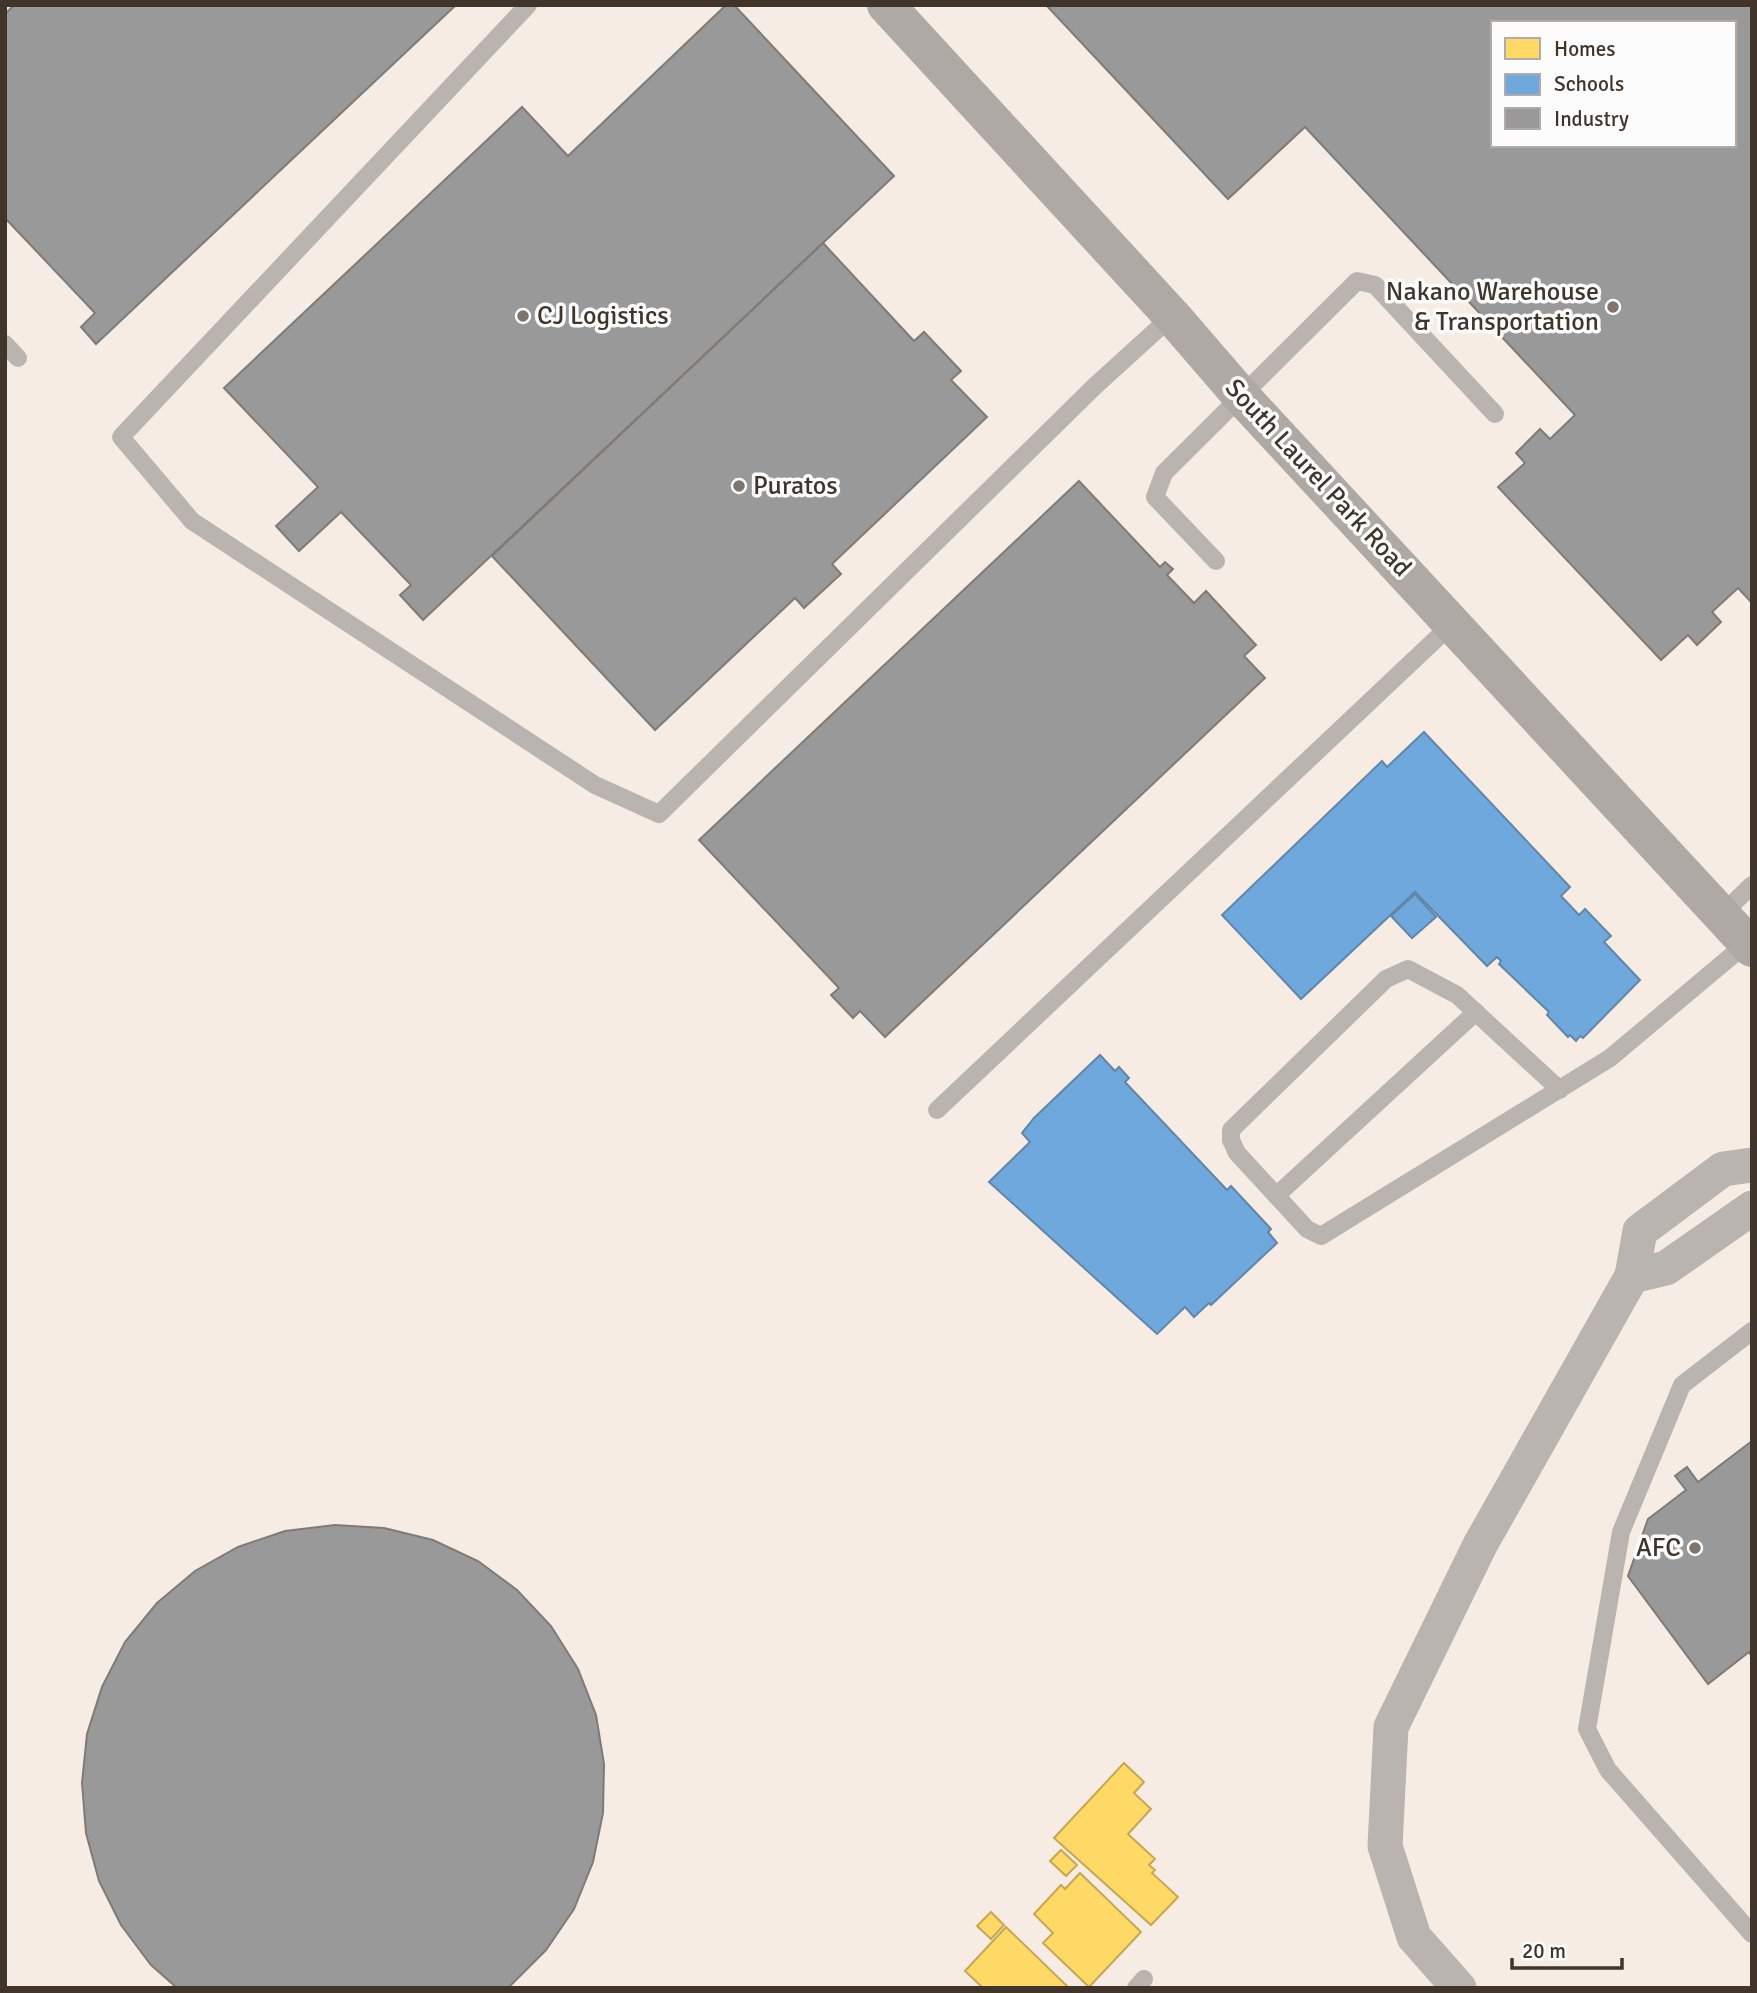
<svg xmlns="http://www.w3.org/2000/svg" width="1757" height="1993" viewBox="0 0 1757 1993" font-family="Signika,sans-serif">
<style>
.homes{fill:#ffd966;stroke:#c6a854;stroke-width:2}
.schools{fill:#6fa8dc;stroke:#6186a7;stroke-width:2}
.industry{fill:#999;stroke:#7f7b78;stroke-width:2;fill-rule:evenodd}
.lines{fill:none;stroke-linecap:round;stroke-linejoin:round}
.lane{stroke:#bab4b0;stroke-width:18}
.street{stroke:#bab4b0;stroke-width:35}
.secondary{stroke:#afa9a5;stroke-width:38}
.poi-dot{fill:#80756c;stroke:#fcfcfc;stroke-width:2.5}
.labels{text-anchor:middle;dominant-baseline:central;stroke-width:7;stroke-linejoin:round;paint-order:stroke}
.poi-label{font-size:26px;fill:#41352b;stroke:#fcfcfc;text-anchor:end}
.street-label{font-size:26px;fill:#41352b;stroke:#fcfcfc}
</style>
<rect width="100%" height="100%" fill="#f6ece4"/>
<!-- homes -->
<g class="homes">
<path d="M1124,1763l20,19 -10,11 17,16 -23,25 27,25 -6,6 6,5 -3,3 26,24 -27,28 -97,-87z"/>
<path d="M1061,1850l16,15 -11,11 -16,-15z"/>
<path d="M1080,1873l61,59 -52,55 -46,-44 10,-10 -19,-19 27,-29 4,4z"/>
<path d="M991,1912l13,13 -13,14 -14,-13z"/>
<path d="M1006,1927l63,61h-86l-18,-17z"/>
</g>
<!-- schools -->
<g class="schools">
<path d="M1424,732l146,155 -9,9 18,19 6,-6 26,27 -7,6 36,38 -57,58 -3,-2 -4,5 -6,-6 -2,2 -21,-22 2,-3 -50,-48 2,-3 -4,-4 -10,9 -72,-74 -114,107 -79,-84 160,-154 5,6z"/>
<path d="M1415,894l21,23 -24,21 -21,-22z"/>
<path d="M1100,1055l15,16 4,-4 10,11 -4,4 102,108 4,-4 40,43 -3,3 9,11 -66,62 -2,-2 -15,14 -9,-10 -28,27 -168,-152 41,-40 -8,-9 12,-15z"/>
</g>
<!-- industry -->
<g class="industry">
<path d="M14,5h442l-360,339 -15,-17 14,-14 -90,-95v-204z"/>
<path d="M726,5h8l160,171 -471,444 -23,-25 11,-10 -70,-73 -42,39 -23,-25 42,-39 -94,-99 298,-281 46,49z"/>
<path d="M1046,5h706v598l-14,-15 -26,24 9,10 -24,23 -9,-10 -27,25 -163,-173 27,-24 -9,-10 24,-24 10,10 25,-24 -270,-288 -77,72zM1493,23h241v122h-241z"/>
<path d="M823,243l91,98 10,-9 37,39 -10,9 36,37 -155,147 9,10 -37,34 -9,-10 -140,132 -163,-174z"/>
<path d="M1079,481l81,86 5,-5 8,7 -6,6 27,28 12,-12 50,54 -12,11 21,22 -380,359 -25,-26 -7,7 -22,-23 8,-7 -140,-148z"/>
<path d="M1752,1441v216l-3,-5 -41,32 -80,-108 20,-57 38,-29 -11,-14 12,-9 11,15z"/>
<path d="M335,1525l49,3 49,12 45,21 39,29 34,36 27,43 18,46 8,49 -1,49 -10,49 -19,47 -28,41 -38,38h-331l-26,-23 -30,-40 -22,-44 -13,-48 -4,-50 5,-49 15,-47 23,-45 32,-39 38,-32 43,-24 47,-16z"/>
</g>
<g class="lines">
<!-- lane -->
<g class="lane">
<path d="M528,5l-407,432 71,84 403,264 64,29 436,-428 77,-70"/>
<path d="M5,344l13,14"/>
<path d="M1216,561l-61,-64 9,-24 193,-192 18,4 120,129"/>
<path d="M1721,915l31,-30"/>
<path d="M1560,1090l-103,-95 -49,-26 -22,10 -155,151v10l6,13 70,76 14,7 289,-178 137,-115"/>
<path d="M937,1110l516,-487"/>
<path d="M1277,1195l199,-183"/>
<path d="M1752,1331l-70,54 -61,147 -34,197 21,41 144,164"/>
<path d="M1136,1988l8,-9"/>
</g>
<!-- street -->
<g class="street">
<path d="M1632,1276l34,-8 86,-60"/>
<path d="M1459,1988l-45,-51 -29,-91 6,-119 89,-182 152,-269 8,-45 83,-62 29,-4"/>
</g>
<!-- secondary -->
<path class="secondary" d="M886,5l286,311 70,81 510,551"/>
</g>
<!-- markers -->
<g class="poi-dot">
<circle cx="1613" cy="307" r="7"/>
<circle cx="523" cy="316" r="7"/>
<circle cx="739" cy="486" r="7"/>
<circle cx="1695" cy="1548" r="7"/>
</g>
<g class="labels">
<!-- poi labels -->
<g class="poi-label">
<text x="1599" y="292">Nakano Warehouse<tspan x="1599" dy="30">&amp; Transportation</tspan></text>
<text x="537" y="316" text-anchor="start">CJ Logistics</text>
<text x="753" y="486" text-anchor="start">Puratos</text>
<text x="1681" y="1548">AFC</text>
</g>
<!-- street labels -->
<g class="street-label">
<text transform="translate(1318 478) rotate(47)">South Laurel Park Road</text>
</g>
</g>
<!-- border -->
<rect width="1757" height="1993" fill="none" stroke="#41352b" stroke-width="14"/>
<!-- legend -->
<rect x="1491" y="21" width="245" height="126" fill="#fcfcfc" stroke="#b1aca8" stroke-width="2"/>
<rect x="1505" y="38" width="35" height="21" fill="#ffd966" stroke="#b1aca8" stroke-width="2"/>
<text x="1554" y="56" font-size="21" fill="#41352b">Homes</text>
<rect x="1505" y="74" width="35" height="21" fill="#6fa8dc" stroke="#b1aca8" stroke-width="2"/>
<text x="1554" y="91" font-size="21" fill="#41352b">Schools</text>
<rect x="1505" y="108" width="35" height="21" fill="#999999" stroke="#b1aca8" stroke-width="2"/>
<text x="1554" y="126" font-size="21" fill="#41352b">Industry</text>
<!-- scale -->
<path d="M1512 1958v10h110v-10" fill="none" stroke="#41352b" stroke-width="3.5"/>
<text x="1522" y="1958" font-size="21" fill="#41352b" stroke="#fcfcfc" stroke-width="5" paint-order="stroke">20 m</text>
</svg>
